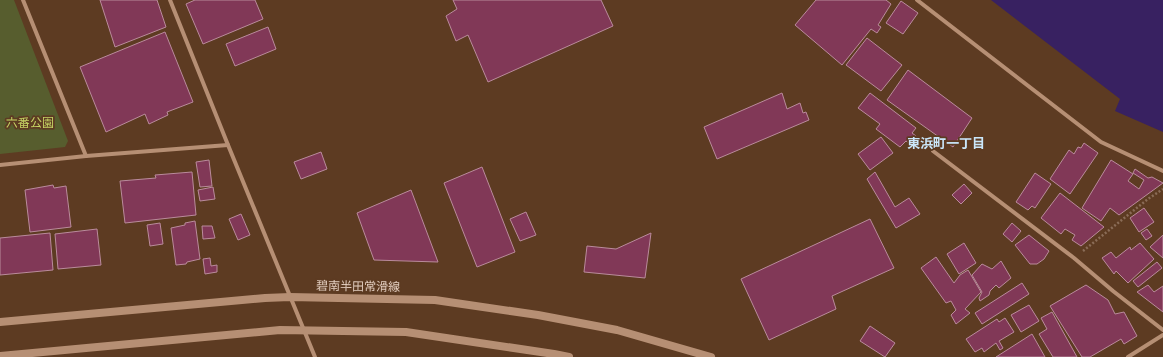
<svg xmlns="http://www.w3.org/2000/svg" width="1163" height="357" viewBox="0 0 1163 357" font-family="Lato,'Noto Sans JP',sans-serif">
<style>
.green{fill:#575d2e}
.water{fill:#382161}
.building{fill:#813857;stroke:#ba8b9c}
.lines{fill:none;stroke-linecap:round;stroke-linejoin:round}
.path{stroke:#8a6c57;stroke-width:2.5;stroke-dasharray:2 2;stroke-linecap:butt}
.street{stroke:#b68f74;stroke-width:4}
.secondary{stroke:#b68f74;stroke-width:8}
.labels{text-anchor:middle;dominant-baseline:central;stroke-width:3.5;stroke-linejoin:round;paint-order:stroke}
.park-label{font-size:12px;fill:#c5d464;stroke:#5d3b22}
.street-label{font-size:12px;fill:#e2cdbf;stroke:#5d3b22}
.neighbourhood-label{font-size:13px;font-weight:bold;fill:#cae7fa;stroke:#5d3b22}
</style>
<rect width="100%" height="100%" fill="#5d3b22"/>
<!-- green -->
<path class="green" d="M0,0h14l54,141 -3,6 -65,7z"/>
<!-- water -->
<path class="water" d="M991,0h172v132l-48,-21 5,-12z"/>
<!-- building -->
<g class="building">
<path d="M100,0h57l9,27 -51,20z"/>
<path d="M195,0h60l8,19 -60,25 -17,-40z"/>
<path d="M453,0h148l12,26 -125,56 -20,-47 -12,6 -10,-25 11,-7z"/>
<path d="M816,0h70l5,4 -13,21 3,2 -4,6 -6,-4 -29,36 -47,-40z"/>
<path d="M901,1l17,12 -15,21 -17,-11z"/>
<path d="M268,27l8,22 -41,17 -9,-22z"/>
<path d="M165,32l28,70 -26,10 1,3 -19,9 -4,-10 -39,18 -26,-65z"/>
<path d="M867,38l35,27 -21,26 -35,-26z"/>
<path d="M908,70l64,48 -19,29 -66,-47z"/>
<path d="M782,93l5,16 13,-6 3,10 3,-1 3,8 -92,39 -13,-32z"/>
<path d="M870,93l46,35 -4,5 4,3 -6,8 -4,-3 -6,6 -24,-18 4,-5 -22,-16z"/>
<path d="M881,137l12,16 -23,17 -12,-16z"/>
<path d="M1084,143l14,10 -28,41 -20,-15 19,-29 5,4 4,-7 3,1z"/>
<path d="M321,152l6,17 -26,10 -7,-17z"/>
<path d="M209,160l3,26 -12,1 -4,-25z"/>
<path d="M1111,160l22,14 -5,7 11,8 5,-9 -11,-7 2,-4 13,9 4,-1 11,6 -44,32 -9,-7 -9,13 -19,-13z"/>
<path d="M482,167l33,85 -38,15 -33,-84z"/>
<path d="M192,172l4,43 -71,8 -5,-42 36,-3 -1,-3z"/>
<path d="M875,172l20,35 14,-9 11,16 -24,14 -29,-49z"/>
<path d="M1035,173l16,11 -16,24 -3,-2 -4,4 -12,-8z"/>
<path d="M964,184l8,9 -11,11 -9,-9z"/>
<path d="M53,185l1,3 12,-2 5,41 -41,5 -5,-42z"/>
<path d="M213,187l2,12 -15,2 -2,-11z"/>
<path d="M411,190l27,72 -64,-2 -17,-47z"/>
<path d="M1060,193l44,34 -23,19 -9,-6 3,-5 -10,-6 -4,5 -20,-16z"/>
<path d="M1144,208l10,14 -15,10 -9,-14z"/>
<path d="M526,212l10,23 -16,6 -10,-22z"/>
<path d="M241,214l9,21 -12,5 -9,-21z"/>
<path d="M870,219l24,49 -62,28 4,13 -67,31 -28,-61z"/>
<path d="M195,221l5,38 -13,3 -1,2 -10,1 -5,-37 14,-3v-2z"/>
<path d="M160,223l3,21 -13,2 -3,-21z"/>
<path d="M1012,223l9,8 -9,11 -9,-8z"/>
<path d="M202,226h10l3,12 -12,1z"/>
<path d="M97,229l4,36 -43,4 -3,-35z"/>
<path d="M1147,229l5,7 -6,4 -5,-7z"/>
<path d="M50,233l3,37 -53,5v-37z"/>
<path d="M651,233l-6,45 -61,-6 3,-26 29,3z"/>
<path d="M1029,235l20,16 -5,8 -7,5h-7l-15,-19z"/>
<path d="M1163,235v23l-13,-11z"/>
<path d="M964,243l12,20 -17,11 -12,-20z"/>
<path d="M1140,243l14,16 -26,24 -12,-12 -2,3 -12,-16 9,-6 5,6 14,-11 1,3z"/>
<path d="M936,257l18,26 6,-8 8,-5 13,22 -16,17 5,4 -14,11 -5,-9 5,-5 -5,-9 -5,2 -25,-35z"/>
<path d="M210,258l1,8 6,-1v7l-12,2 -2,-15z"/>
<path d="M1001,261l10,17 -12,10 -3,-3 -6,6 -1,4 -9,6 -1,-3 3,-6 -10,-17 10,-11 10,5z"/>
<path d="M1157,262l5,6 -24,19 -5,-6z"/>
<path d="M1022,283l7,11 -47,30 -7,-11z"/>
<path d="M1086,285l22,15 7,14 9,-2 13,24 -13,8 -3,-5 -31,18h-8l-32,-51z"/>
<path d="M1148,285l6,7 9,-6v26l-26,-20z"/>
<path d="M1029,305l10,16 -18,11 -10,-17z"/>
<path d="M1052,312l25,45h-24l-14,-23 8,-5 -6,-11z"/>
<path d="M1005,318l9,14 -15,9 4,7 -3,2 -4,-7 -12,9 -2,-4 -7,4 -9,-13 31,-20 2,3z"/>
<path d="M870,326l25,17 -10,14 -25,-16z"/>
<path d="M1032,334l13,23h-49z"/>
</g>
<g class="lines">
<!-- path -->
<path class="path" d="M1083,251l65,-52 15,-10"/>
<!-- street -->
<g class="street">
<path d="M23,0l63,156"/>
<path d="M170,0l58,145 87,212"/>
<path d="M917,0l184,142 62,29"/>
<path d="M933,151l141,107 39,33 50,39"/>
<path d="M0,165l86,-9 142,-11"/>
<path d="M1128,357l35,-22"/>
</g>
<!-- secondary -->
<g class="secondary">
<path d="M0,322l265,-24 25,-1 145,3 103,15 79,15 94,27"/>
<path d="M0,356l280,-26 126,2 148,22 15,3"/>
</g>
</g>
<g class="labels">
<!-- park labels -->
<g class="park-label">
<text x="30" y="122">六番公園</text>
</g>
<!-- street labels -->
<g class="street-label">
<text transform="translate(358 286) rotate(1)">碧南半田常滑線</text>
</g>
<!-- neighbourhood labels -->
<g class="neighbourhood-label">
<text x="946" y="143">東浜町一丁目</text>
</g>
</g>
</svg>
